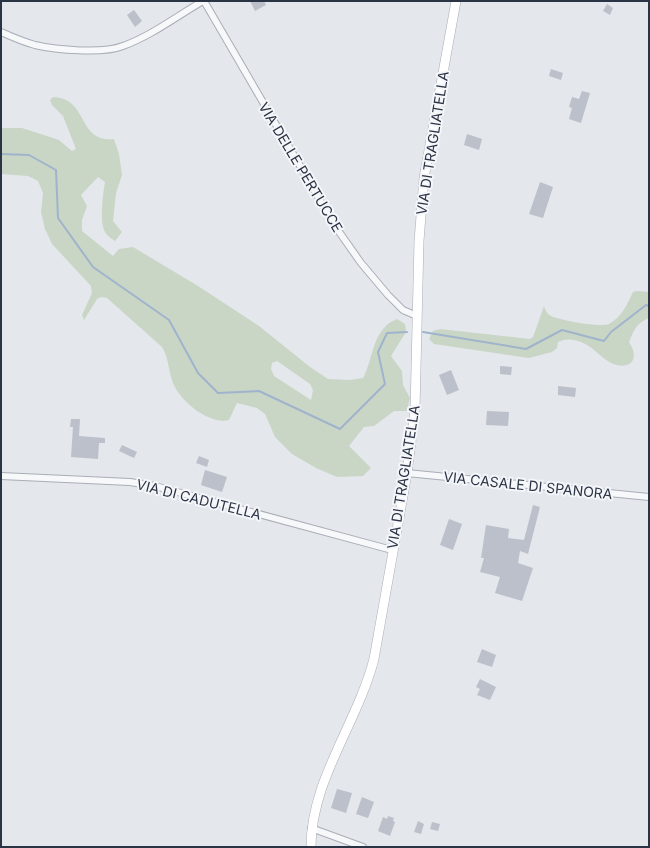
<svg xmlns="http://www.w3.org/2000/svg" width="650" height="848" viewBox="0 0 650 848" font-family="Inter,sans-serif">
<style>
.green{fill:#c9d6c5;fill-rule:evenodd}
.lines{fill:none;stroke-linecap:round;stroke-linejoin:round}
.stream{stroke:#9fb4cc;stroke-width:2}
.building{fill:#bbc0ca}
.street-casing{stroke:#a9aeb7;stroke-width:8}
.secondary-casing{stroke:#a9aeb7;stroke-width:10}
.street{stroke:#f7f8fa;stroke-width:6}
.secondary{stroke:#fff;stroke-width:9}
.labels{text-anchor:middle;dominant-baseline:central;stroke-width:4;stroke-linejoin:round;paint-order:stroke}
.street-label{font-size:14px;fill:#2b3445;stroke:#f4f6f9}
</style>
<rect width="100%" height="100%" fill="#e4e7ec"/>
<!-- green -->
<g class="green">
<path d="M53,97c36,1 24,46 61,42l5,15 3,21 -6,18 -3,28 9,11 -7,9c-3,-2 -8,-5 -10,-9 -6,-11 -2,-37 0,-50l-7,-5 -17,18 6,11 -5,14v11l31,25 6,-7 14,-2 65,39 61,40 51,41 18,12 22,1 13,-2c9,-16 9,-39 23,-52 2,-3 7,-5 11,-7l8,5 1,8 -15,24 11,15 1,14 7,13 -3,13h-13l-20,15 -10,1 -15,19 22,22 -8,8 -26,1 -21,-9 -24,-14 -17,-17 -10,-23 -8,-6 -20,-5 -8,17c-20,5 -49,-19 -56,-37 -5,-13 -4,-25 -11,-36l-55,-49 -6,-1 -4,2 -13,21 -2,-5 10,-22 -1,-7 -39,-42 -7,-15 -4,-17 2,-19 -5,-12 -10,-5 -27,-2v-46h21l37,12 13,11 4,-2 -13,-33 -11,-11 -2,-5zM277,361l33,23 3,6 -2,10 -37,-24 -3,-7 1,-6z"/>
<path d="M637,291l12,1v26c-13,5 -15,12 -20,24 12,18 0,29 -18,21 -11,-6 -18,-16 -28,-20 -8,-4 -17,-5 -25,-1l-1,6 -5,4 -23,6 -95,-14 -5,-5 4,-8 7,-2 90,10 3,-2 11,-31c1,4 3,8 7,10 8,4 50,12 58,8 12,-6 19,-21 24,-32z"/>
</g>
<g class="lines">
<!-- stream -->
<g class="stream">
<path d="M1,154l28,1 27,15 2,48 35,49 76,53 29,53 20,20 41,-2 81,38 45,-45 -7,-32 9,-19 20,-1"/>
<path d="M423,332l103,17 36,-19 42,11 7,-9 35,-27 3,1"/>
</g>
</g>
<!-- building -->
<g class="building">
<path d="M250,1h14l2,4 -11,6z"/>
<path d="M607,4l6,4 -3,7 -7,-4z"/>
<path d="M134,10l8,11 -7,6 -8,-12z"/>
<path d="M551,69l12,4 -2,7 -12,-4z"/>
<path d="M582,91l8,2 -9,30 -12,-4 3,-11 -3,-1 3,-10 7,2z"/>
<path d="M467,134l15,5 -3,11 -15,-5z"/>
<path d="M540,182l13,5 -10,31 -14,-4z"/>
<path d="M500,366l12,1 -1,8 -11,-1z"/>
<path d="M451,370l8,20 -12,5 -8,-20z"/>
<path d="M558,386l18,2 -1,9 -17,-2z"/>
<path d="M487,411l22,1 -1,14 -22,-1z"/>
<path d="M71,419h9l-1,17 26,2v5h-6l-1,16 -27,-2 2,-30h-3z"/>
<path d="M122,445l15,7 -3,6 -15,-7z"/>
<path d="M199,456l10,4 -2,7 -11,-4z"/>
<path d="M205,470l22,7 -5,15 -21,-7z"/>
<path d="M533,505l7,2 -12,47 -8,-3 -2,12 15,5 -11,33 -27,-8 5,-16 -20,-5 4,-14h-3l5,-33 23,4 -1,9 16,2z"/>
<path d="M449,519l13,5 -9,26 -13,-5z"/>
<path d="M482,649l14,6 -4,12 -15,-5z"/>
<path d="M480,679l16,8 -6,13 -13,-5 3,-6 -4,-2z"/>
<path d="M337,789l15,4 -6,20 -15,-5z"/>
<path d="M362,797l12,5 -6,16 -12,-4z"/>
<path d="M388,816l6,2 -1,3 2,1 -5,14 -12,-5 5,-14 4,2z"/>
<path d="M418,821l6,3 -3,10 -7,-2z"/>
<path d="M432,822l8,2 -2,7 -8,-2z"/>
</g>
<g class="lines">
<defs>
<g id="street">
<path d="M204,1l131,225 26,37 27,32 15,15 14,6"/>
<path d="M1,32c11,5 23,10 34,13 21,5 68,9 88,1 28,-10 54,-30 80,-45"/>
<path d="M407,473l242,24"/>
<path d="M1,476l129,6 25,4 237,64"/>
<path d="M311,828l52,19"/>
</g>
<path id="secondary" d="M311,847c0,-67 46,-123 63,-188l33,-186 8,-62 4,-170 5,-63 32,-177"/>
</defs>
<!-- street casing -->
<use href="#street" class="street-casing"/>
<!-- secondary casing -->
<use href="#secondary" class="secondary-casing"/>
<!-- street -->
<use href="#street" class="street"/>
<!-- secondary -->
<use href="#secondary" class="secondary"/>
</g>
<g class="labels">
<!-- street labels -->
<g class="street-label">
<text transform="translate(432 143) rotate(-81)">VIA DI TRAGLIATELLA</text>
<text transform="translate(301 167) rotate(59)">VIA DELLE PERTUCCE</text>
<text transform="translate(403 477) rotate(-81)">VIA DI TRAGLIATELLA</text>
<text transform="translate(528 485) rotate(6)">VIA CASALE DI SPANORA</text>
<text transform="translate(199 499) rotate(14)">VIA DI CADUTELLA</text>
</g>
</g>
<!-- border -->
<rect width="650" height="848" fill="none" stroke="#2b3445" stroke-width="4"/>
</svg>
